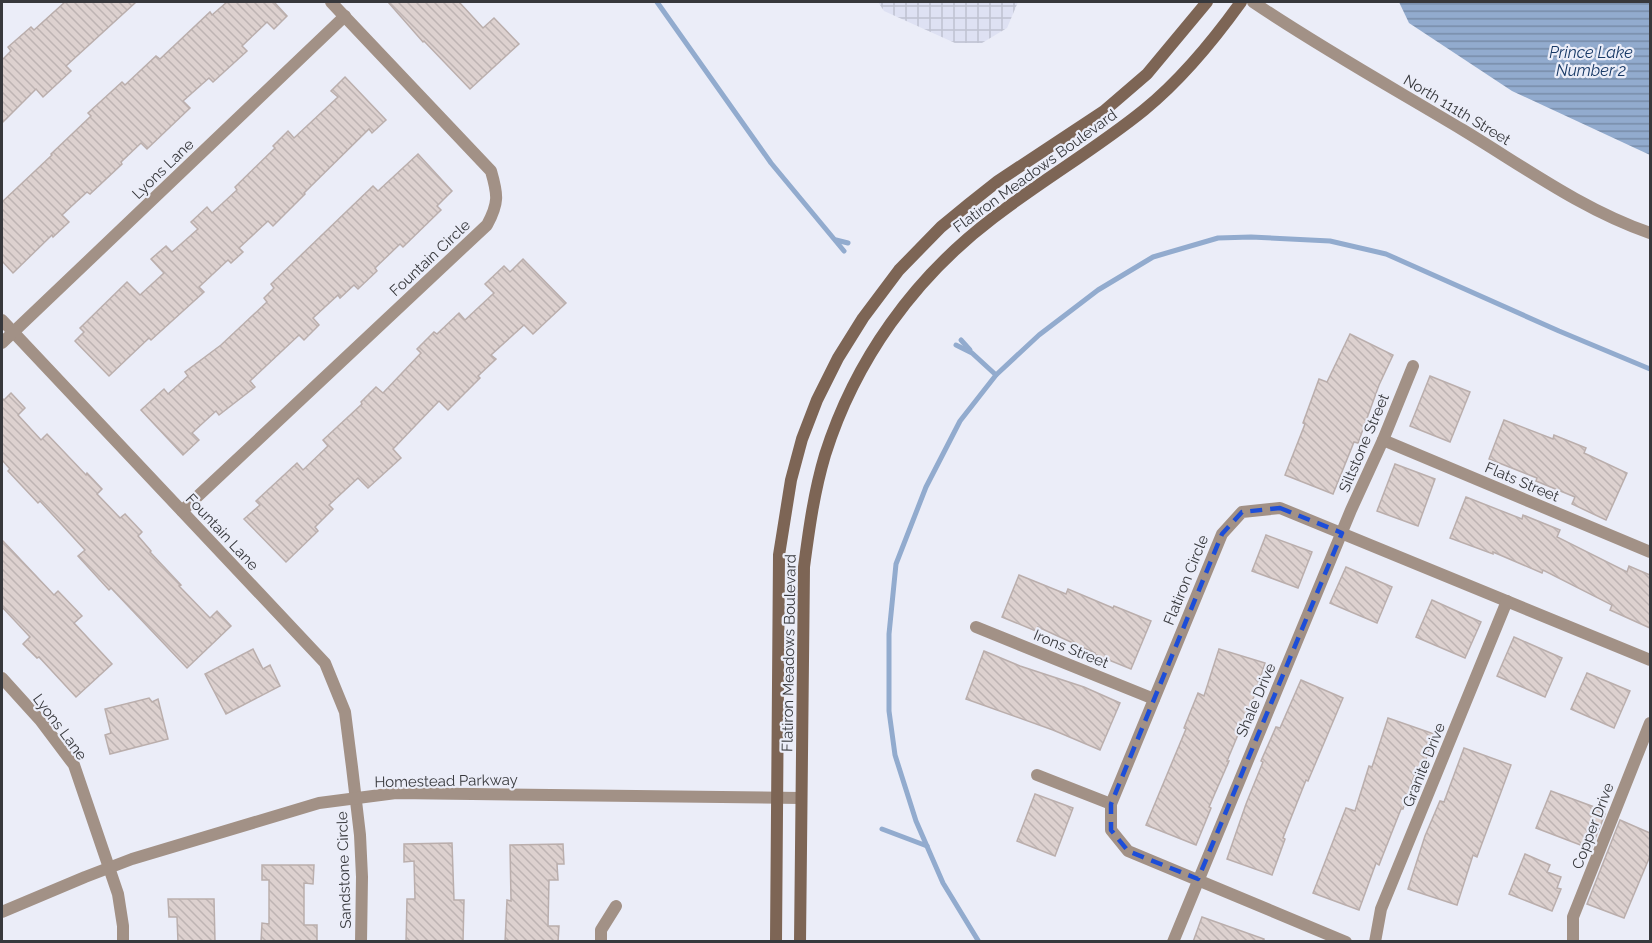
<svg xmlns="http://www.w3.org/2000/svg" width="1652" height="943" viewBox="0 0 1652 943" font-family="Raleway,sans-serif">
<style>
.industrial{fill:url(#industrial-grid)}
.water{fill:url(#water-rules)}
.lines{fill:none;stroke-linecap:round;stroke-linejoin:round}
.stream{stroke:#92abce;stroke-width:5}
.building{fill:url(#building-back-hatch);stroke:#baaeac;stroke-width:1.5}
.street{stroke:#a29186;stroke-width:12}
.secondary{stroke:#7d6555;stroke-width:12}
.marked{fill:none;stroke:#1d4ed8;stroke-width:4.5;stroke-dasharray:12 8;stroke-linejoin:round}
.labels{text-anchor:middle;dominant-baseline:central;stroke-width:4.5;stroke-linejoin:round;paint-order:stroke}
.street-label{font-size:15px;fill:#37383c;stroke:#ebedf8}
.water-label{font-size:16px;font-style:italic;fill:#173966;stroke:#ebedf8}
</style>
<defs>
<pattern id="industrial-grid" width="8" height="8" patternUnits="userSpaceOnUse" patternTransform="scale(1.5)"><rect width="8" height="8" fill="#dee1f3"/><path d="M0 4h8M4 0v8" fill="none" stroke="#bfc2d1"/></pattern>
<pattern id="water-rules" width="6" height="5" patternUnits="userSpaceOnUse" patternTransform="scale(1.5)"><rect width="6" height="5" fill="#92abce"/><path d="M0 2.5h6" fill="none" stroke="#788ca8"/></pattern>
<pattern id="building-back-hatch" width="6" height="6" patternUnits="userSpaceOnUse" patternTransform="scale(1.5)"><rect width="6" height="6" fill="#ddd1cf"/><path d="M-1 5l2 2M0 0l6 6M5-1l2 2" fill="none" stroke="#beb4b3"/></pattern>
</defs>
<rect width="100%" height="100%" fill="#ebedf8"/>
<!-- industrial -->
<path class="industrial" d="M878,2h140l-11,26 -25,15h-27l-71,-32z"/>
<!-- water -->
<path class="water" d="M1399,2h251v153l-138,-64 -103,-68z"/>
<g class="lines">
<!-- stream -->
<g class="stream">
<path d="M657,2l114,161 73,88"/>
<path d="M836,240l12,3"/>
<path d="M961,340l9,10"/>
<path d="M956,345l16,8 24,22 -36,46 -34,66 -30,77 -7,70v77l6,44 21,66 27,62 36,59"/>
<path d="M996,375l43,-40 59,-45 55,-33 65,-19 33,-1 79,4 56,13 173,77 91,38"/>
<path d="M882,829l45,17"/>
</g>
</g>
<!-- building -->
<g class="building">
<path d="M65,2h71l-70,64 5,5 -28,26 -7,-8 -34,34v-63l9,-9 -3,-4 23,-20 3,3z"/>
<path d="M227,2h47l13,14 -13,13 -7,-7 -25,24 5,5 -34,31 -4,-4 -26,23 7,7 -43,41 -6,-6 -20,19 1,2 -32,30 -3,-2 -25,23 7,7 -16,15 -1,-2 -39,38 -11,-12v-59l50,-47 -1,-1 40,-38 -3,-3 34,-31 3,3 31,-29 4,3 50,-47 2,3z"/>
<path d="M388,2h71l24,26 11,-10 25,26 -49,45 -46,-48 -1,1z"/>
<path d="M345,77l41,43 -14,13 -3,-4 -65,64 1,1 -32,32 -5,-5 -29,27 4,4 -12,11 -3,-3 -29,27 5,5 -53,48 -2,-2 -40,38 -34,-35 9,-9 -4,-4 47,-46 13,13 24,-22 -13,-14 15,-13 6,6 26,-23 -7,-7 16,-15 5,6 25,-23 -2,-3 40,-39 -2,-2 15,-15 6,7 44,-41 -7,-6z"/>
<path d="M418,154l34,37 -15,15 4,4 -38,37 -3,-3 -25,24 2,3 -19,18 -4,-4 -14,13 -2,-3 -25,23 6,7 -15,15 -5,-5 -49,46 5,6 -36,28 -3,-4 -24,22 7,7 -16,15 -42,-45 23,-21 4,5 20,-18 -3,-4 36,-27 46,-43 -3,-4 10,-10 -3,-4 102,-98 5,5z"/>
<path d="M523,259l43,44 -33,31 -9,-9 -33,30 5,4 -18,17 2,2 -32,32 -9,-9 -46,48 8,9 -33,30 -10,-10 -29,27 4,4 -18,18 3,4 -32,31 -42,-43 16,-14 -4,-4 41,-38 6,7 25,-24 -5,-6 39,-36 -1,-2 15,-15 7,6 38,-40 -4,-4 17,-17 3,2 22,-21 6,7 29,-27 -9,-9 19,-18 6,6z"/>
<path d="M1350,334l43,21 -14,30 -21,58 -4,-1 -21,52 -48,-19 20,-51 -2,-1 16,-44 8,3z"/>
<path d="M1430,376l40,16 -20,50 -40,-16z"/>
<path d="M11,393l14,15 -7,7 23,25 6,-6 39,41 1,-2 15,16 -5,5 23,24 5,-4 17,18 -4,4 13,15 -1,1 31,33 -2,1 31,32 7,-7 14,15 -44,42 -76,-80 -2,2 -31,-34 7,-6 -45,-49 -2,2 -30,-32 2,-2 -8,-9v-62l2,2z"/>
<path d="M1504,420l49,19 1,-4 32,13 -2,5 43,20 -21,47 -34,-16 3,-7 -39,-16 1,-3 -48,-19z"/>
<path d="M1395,464l40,15 -17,47 -41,-15z"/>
<path d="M1466,497l56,22 1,-4 37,15 -3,7 70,35 2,-6 21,9v53l-40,-18 2,-5 -69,-35 -1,3 -49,-21v2l-43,-16z"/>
<path d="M1266,535l46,17 -14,36 -46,-17z"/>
<path d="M2,540l52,55 4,-4 24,25 -8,7 38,41 -36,33 -37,-40 -2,1 -14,-14 7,-7 -28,-30z"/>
<path d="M1346,567l46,20 -15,36 -47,-20z"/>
<path d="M1019,575l47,19 2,-5 45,19 1,-2 37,15 -20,48 -37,-15 1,-1 -57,-26 -2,4 -34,-14z"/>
<path d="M1432,600l49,22 -16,36 -49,-21z"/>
<path d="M1514,637l48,21 -17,39 -48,-21z"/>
<path d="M253,649l10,20 7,-4 10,21 -54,28 -21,-40z"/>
<path d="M1219,649l46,14 -10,31 -28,67h2l-20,46 2,1 -15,37 -50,-20 40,-96 -2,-1 14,-35 6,3z"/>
<path d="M984,651l36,15 64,21 36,16 -20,47 -47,-20 -87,-31z"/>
<path d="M1587,673l43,18 -16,37 -43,-19z"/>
<path d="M1301,680l42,18 -35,83 -2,-1 -23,58 2,1 -13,36 -45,-16 19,-55 17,-42 -2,-1 15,-34 4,1z"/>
<path d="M149,698l3,4 6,-3 10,40 -58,15 -5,-19 6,-2 -6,-24z"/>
<path d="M1388,718l46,16 -11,35 -6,-2 -14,42h-2l-22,56 -3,-2 -17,47 -46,-17 33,-85 9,3 14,-45 3,1z"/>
<path d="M1464,748l47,17 -34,92 -4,-2 -16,50 -49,-16 17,-53 15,-35 4,1z"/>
<path d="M1551,791l46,17 -1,2 9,4 -14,35 -55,-21z"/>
<path d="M1035,794l38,14 -18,48 -38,-15z"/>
<path d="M1620,820l30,13v23l-26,62 -37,-14z"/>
<path d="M452,843l2,57h10l-1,42h-57l1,-43h8l-1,-38 -10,1v-18z"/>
<path d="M563,844l1,20h-7l1,16h-9l-1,46h11l-1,16h-53l2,-42 4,1 -1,-56z"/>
<path d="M1525,854l25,11 -3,7 14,5 -4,11 4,1 -9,22 -43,-17z"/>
<path d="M262,865h52l-1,19 -9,-1v42h13v17h-56l1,-19 7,1v-44h-7z"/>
<path d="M168,899h46l1,43h-37l-1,-25h-8z"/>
<path d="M1202,917l62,22v3h-71z"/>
</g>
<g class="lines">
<!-- street -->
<g class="street">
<path d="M1253,2c68,46 140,86 210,128 61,37 120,80 187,103"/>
<path d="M2,320l323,343 20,49 7,55 8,68 2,42 -1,65"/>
<path d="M2,343l343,-327"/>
<path d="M1383,440l267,112"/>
<path d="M182,511l305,-286c12,-22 11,-30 4,-54l-160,-169"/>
<path d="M976,627l178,72"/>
<path d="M2,678l38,42 34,45 44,129 5,32v16"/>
<path d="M1037,775l74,29"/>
<path d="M2,912l83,-35 47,-18 187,-56 77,-10 405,5"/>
<path d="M601,942v-12l15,-24"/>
<path d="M1173,942l178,-432 32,-70 30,-74"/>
<path d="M1346,942l-218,-91 -17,-21v-26l111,-270 20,-22 38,-4 370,152"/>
<path d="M1375,942l6,-33 126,-308"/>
<path d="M1573,942v-25l77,-194"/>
</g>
<!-- secondary -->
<g class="secondary">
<path d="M776,942l3,-387 12,-75 11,-41 15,-39 21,-42 25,-40 36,-48 42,-43 28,-23 29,-23 106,-70 43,-37 60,-72"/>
<path d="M800,942l4,-375c5,-38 10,-75 21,-112 30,-95 89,-177 168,-237 49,-38 103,-69 151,-108 38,-31 69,-69 97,-108"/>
</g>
</g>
<!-- marked area -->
<path class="marked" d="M1280,508l62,25 -144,346 -70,-28 -17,-21v-26l111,-270 20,-22z"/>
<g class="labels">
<!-- street labels -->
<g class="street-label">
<text transform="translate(1457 110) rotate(31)">North 111th Street</text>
<text transform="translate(163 169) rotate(-44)">Lyons Lane</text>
<text transform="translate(1035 171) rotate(-36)">Flatiron Meadows Boulevard</text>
<text transform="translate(430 258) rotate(-43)">Fountain Circle</text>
<text transform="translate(1364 443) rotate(-67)">Siltstone Street</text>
<text transform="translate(1522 482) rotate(23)">Flats Street</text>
<text transform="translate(222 532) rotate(47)">Fountain Lane</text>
<text transform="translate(1186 580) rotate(-68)">Flatiron Circle</text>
<text transform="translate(1071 649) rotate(22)">Irons Street</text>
<text transform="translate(789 653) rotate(-89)">Flatiron Meadows Boulevard</text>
<text transform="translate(1256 700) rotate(-67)">Shale Drive</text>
<text transform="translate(60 727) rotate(53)">Lyons Lane</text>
<text transform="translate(1424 765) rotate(-68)">Granite Drive</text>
<text transform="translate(446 781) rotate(-1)">Homestead Parkway</text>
<text transform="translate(1593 826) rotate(-69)">Copper Drive</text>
<text transform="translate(344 870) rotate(-92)">Sandstone Circle</text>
</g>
<!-- water labels -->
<g class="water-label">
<text x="1591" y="52">Prince Lake<tspan x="1591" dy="18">Number 2</tspan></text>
</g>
</g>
<!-- border -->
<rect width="1652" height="943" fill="none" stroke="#37383c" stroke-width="6"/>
</svg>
